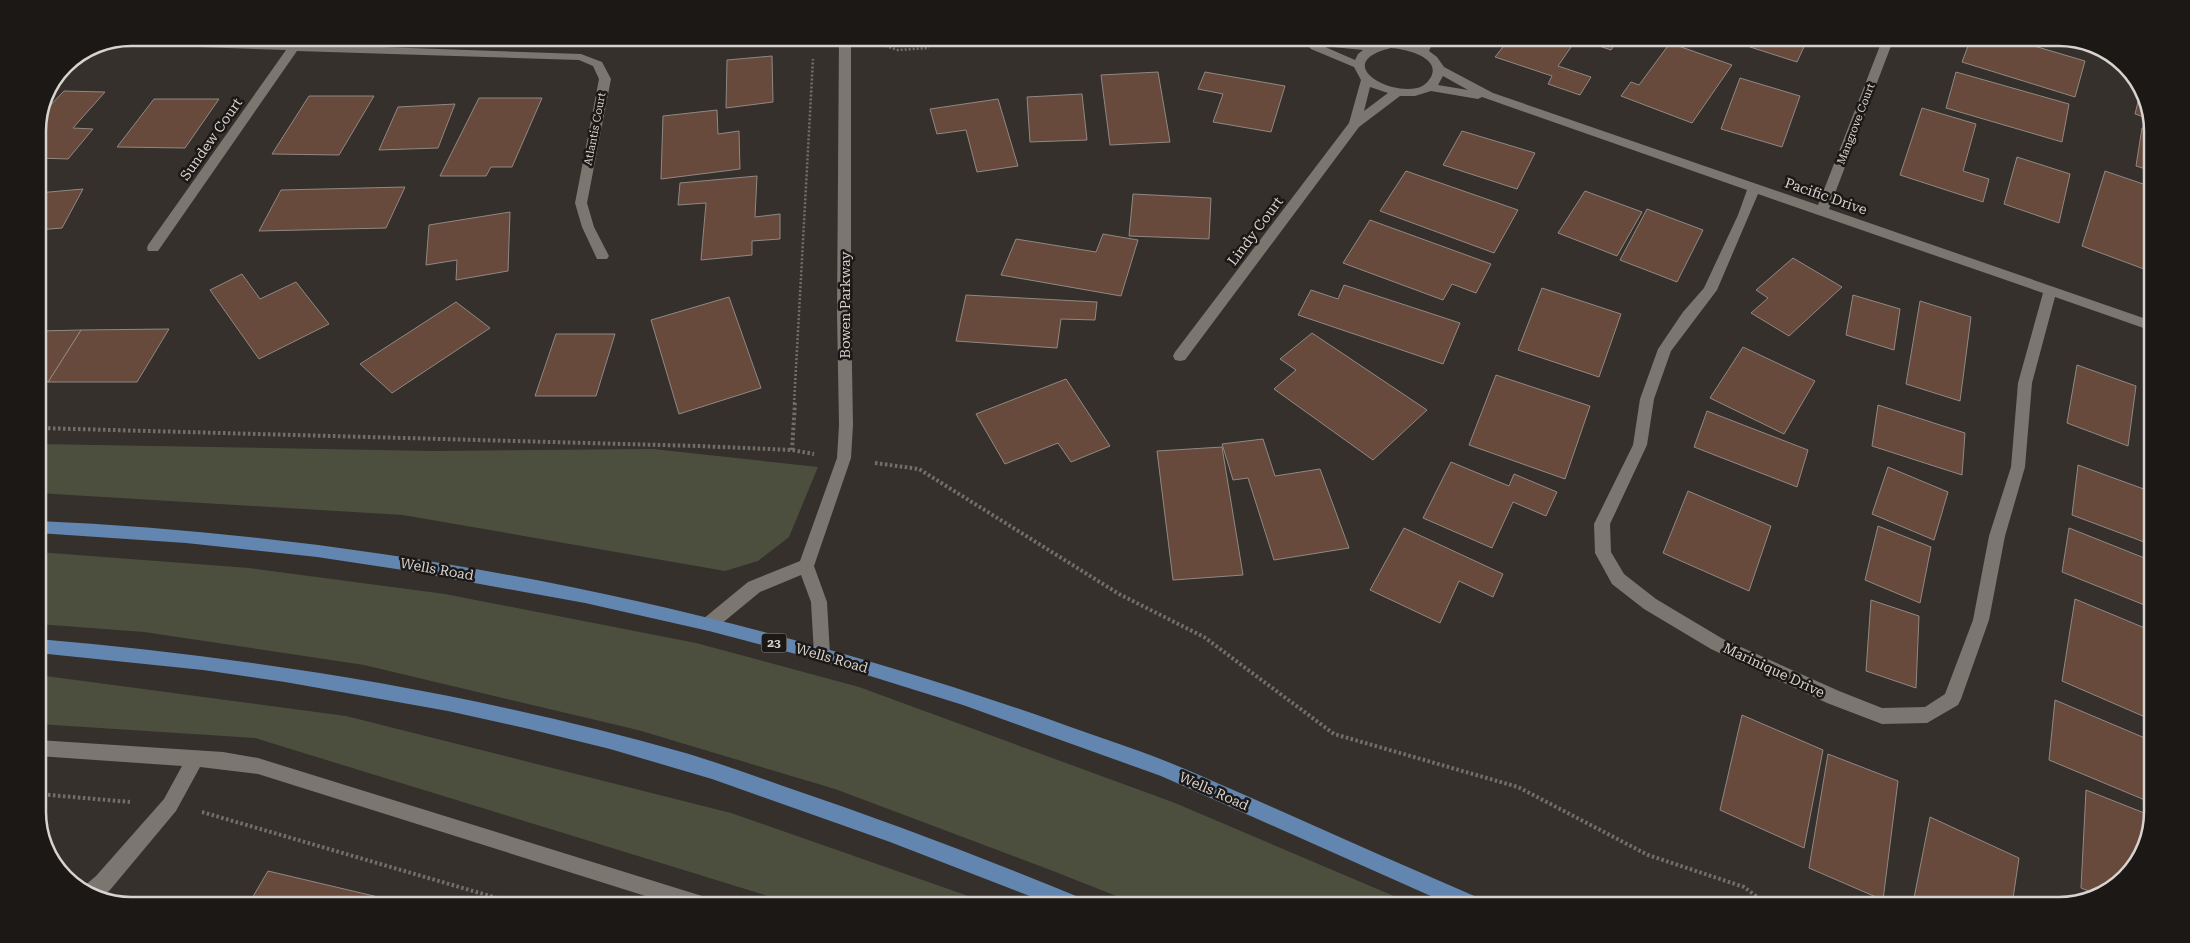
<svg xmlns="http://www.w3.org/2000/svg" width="2190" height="943" viewBox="0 0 2190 943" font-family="'Roboto Serif',serif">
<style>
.green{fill:#4c4f3e}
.building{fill:#674a3b;stroke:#908885}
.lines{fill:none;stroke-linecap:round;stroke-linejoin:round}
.path-far1{stroke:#726e6a;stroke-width:2.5;stroke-dasharray:2 2;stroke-linecap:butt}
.path{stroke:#726e6a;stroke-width:4;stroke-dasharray:2.5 2.5;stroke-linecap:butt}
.street{fill:#7c7671;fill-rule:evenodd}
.primary{fill:#6286b0;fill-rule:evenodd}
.labels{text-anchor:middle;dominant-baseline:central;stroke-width:5;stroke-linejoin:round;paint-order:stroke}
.far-street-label{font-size:11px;fill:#d6d3d0;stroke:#1b1816}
.shield{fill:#1b1816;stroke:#9e9b98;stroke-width:1}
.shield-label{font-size:12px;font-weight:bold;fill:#d6d3d0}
.street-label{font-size:14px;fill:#d6d3d0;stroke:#1b1816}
.rim{fill:none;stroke:#d6d3d0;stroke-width:2.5}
</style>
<rect width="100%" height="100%" fill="#35302b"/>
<!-- green -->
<g class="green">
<path d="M38,444l395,7 220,-2 165,18 -29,70 -31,24 -33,10 -322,-56 -365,-22z"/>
<path d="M38,552l211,16 196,26 251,49 163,44 316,116 240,102h-276l-86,-34 -218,-82 -197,-59 -274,-65 -220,-33 -106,-8z"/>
<path d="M38,675l308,41 385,97 263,92h-197l-542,-167 -217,-14z"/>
</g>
<!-- building -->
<g class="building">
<path d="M1510,38h32l29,9 -13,19 33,11 -11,18 -32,-11 4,-8 -57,-19z"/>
<path d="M1576,38h43l-8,12z"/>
<path d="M1722,38h86l-11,24z"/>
<path d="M1971,38h36l78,23 -10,36 -113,-35z"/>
<path d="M1670,43l62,22 -40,58 -71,-27 10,-14 8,3z"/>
<path d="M772,56l1,46 -47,6 1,-48z"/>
<path d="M1158,72l12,70 -60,3 -9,-70z"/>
<path d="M1205,72l80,14 -14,46 -58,-10 10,-28 -25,-5z"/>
<path d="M1956,72l113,32 -7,38 -116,-34z"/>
<path d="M1740,78l60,18 -18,51 -61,-18z"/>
<path d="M64,91l41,1 -32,36 20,1 -25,30 -30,-1v-33l5,-12z"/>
<path d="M1082,94l5,46 -57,2 -3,-45z"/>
<path d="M2140,94l10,25 -15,-5z"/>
<path d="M309,96h65l-35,59 -67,-1z"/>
<path d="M479,98h63l-30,69h-21l-5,9h-46z"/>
<path d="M154,99h65l-34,49 -68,-1z"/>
<path d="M998,99l20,67 -41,6 -11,-42 -29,4 -7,-25z"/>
<path d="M455,104l-17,44 -59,2 19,-43z"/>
<path d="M1922,108l54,16 -13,47 26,8 -6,23 -83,-27z"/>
<path d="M717,110l1,24 21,-3 1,38 -79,10 2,-63z"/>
<path d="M2142,128l10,3v40l-16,-5z"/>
<path d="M1462,131l73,22 -18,36 -74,-24z"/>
<path d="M2017,157l53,17 -11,49 -55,-19z"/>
<path d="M1406,171l112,39 -24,43 -114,-42z"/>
<path d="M2105,171l47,16v37l-3,14 3,1v33l-70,-26z"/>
<path d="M757,176l-2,41 25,-3v25l-28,2v14l-51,5 5,-57 -28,2 2,-22z"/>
<path d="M405,187l-19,41 -127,3 22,-41z"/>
<path d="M83,189l-21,39 -24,2v-37z"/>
<path d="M1585,191l57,21 -25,44 -59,-23z"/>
<path d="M1133,194l78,4 -2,41 -80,-3z"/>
<path d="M1647,209l56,21 -26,52 -57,-22z"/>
<path d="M510,212l-2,59 -52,9 1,-20 -31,5 3,-40z"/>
<path d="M1370,220l121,44 -15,29 -24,-9 -9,16 -100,-37z"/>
<path d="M1103,234l35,6 -17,56 -120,-21 15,-36 80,13z"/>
<path d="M1793,258l49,29 -53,49 -38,-23 17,-15 -12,-8z"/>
<path d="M242,274l18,25 36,-17 33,42 -70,35 -49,-69z"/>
<path d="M1344,285l116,38 -17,41 -145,-49 13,-25 27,9z"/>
<path d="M1542,288l79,26 -22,63 -81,-27z"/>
<path d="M966,295l131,7 -2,18 -34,-1 -4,29 -101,-7z"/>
<path d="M1853,295l47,14 -6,41 -48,-15z"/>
<path d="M729,297l32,91 -82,26 -28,-94z"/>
<path d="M1920,301l51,16 -11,84 -54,-17z"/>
<path d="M456,302l34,26 -98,65 -32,-29z"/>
<path d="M169,329l-32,53h-89l33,-52z"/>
<path d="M81,330l-33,52h-10v-51z"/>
<path d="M1312,333l115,77 -54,50 -99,-71 22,-19 -16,-11z"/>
<path d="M556,334h59l-19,62h-61z"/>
<path d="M1743,347l72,34 -31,53 -74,-36z"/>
<path d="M2077,365l59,21 -8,60 -61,-23z"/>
<path d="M1496,375l94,31 -25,73 -96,-34z"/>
<path d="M1066,379l44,67 -39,16 -13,-19 -53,21 -29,-50z"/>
<path d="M1878,405l87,28 -3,42 -90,-29z"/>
<path d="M1707,411l101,39 -11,37 -103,-40z"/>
<path d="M1263,439l12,37 45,-7 29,79 -75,12 -26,-82 -15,2 -11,-36z"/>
<path d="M1222,447l21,128 -70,5 -16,-129z"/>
<path d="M1451,462l58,24 5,-12 43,18 -11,24 -33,-14 -21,46 -69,-30z"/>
<path d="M2078,465l74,27v53l-80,-30z"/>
<path d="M1888,467l60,25 -14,48 -62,-26z"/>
<path d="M1688,491l83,35 -22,65 -86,-38z"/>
<path d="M1878,526l53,21 -11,56 -55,-23z"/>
<path d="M1404,528l99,46 -10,23 -34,-16 -19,42 -70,-33z"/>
<path d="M2069,528l83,33v47l-90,-36z"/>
<path d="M2075,599l77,32v89l-90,-39z"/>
<path d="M1871,600l48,16 -3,72 -50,-17z"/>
<path d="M2055,700l97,41v62l-103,-43z"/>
<path d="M1742,715l81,35 -19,98 -84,-38z"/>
<path d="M1828,754l70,27 -15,119 -74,-32z"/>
<path d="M2086,790l66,26 -7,31 -34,43 -15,4 -15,-6z"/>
<path d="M1930,817l89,41 -7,47h-94l-5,-2z"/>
<path d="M268,871l144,34h-164z"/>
</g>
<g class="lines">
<!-- path-far1 -->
<g class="path-far1">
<path d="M874,42l24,8 31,-2"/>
<path d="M794,404l19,-345"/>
</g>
<!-- path -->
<g class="path">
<path d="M38,428l660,18 94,4 22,4"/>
<path d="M792,450l3,-47"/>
<path d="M875,463l44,6 200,125 85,43 130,97 184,53 130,68 96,32 24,18"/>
<path d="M38,794l92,8"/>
<path d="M202,812l319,93"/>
</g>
<!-- street -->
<g class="street">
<path d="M128,38l453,16 21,8 9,17 -24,124 7,24 15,29 -2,3h-10l-15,-32 -7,-24 24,-124 -6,-13 -14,-6 -282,-9 -139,200h-10l-1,-3 1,-3 138,-195 -172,-6 -5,-2z"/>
<path d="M839,38h12v274l2,113 -2,33 -37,108 13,36 3,52 -2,5 -6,2 -6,-2 -2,-5 -3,-52 -10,-27 -41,17 -45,37 -6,2 -6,-2 -2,-5 2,-5 45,-37 52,-21 37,-103 2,-33 -2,-113z"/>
<path d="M1002,38h46l-6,3 -85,6 -6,-3 6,-3z"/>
<path d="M1272,38h33l70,7 16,-3 29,5 5,-9h10l-6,13 8,6 7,10 49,26 325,112 65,-167h11l-65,171 323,112v10l-97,-34 -23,86 -7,84 -20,69 -16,84 -28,79 -3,6 -31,18 -45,1 -55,-21 -116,-54 -67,-40 -32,-25 -17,-31 -1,-29 39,-79 7,-46 18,-50 25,-37 21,-24 34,-73 9,-25 -265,-93 -4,2 -47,-8 -16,5h-15l-41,31 -174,233 -5,1 -5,-1 -2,-4 2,-4 174,-229 12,-43 -7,-13 -43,-18 -2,-2 2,-2 -33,-4zM1323,46l40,4 -5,4 -3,6zM1391,48c14,1 50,9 40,29 -3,5 -8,10 -14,11 -32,7 -84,-26 -26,-40zM1443,76l25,14 -30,-5zM1370,87l18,6 -24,18zM1758,194l285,99 -25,90 -7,84 -22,69 -16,84 -28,74 -20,13 -43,1 -43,-17 -116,-52 -67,-40 -32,-25 -13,-22 -1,-28 37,-79 7,-46 17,-48 46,-61z"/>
<path d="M38,740l185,12 35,6 444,138 7,2 2,7h-37l-416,-131 -58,-7 -24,44 -66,79 -11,9 -16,-12 13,-11 68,-77 18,-33 -144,-10z"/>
</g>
<!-- primary -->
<g class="primary">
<path d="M38,521c347,15 689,85 1016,200 38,14 77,26 114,41 35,14 69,30 104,45 69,31 138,61 207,91l2,7h-30l-290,-129 -198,-71 -141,-44 -113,-30 -124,-28 -182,-33 -86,-13 -131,-14 -148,-10z"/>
<path d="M38,639c220,19 438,54 651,115 33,10 65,22 97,33 100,34 198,71 295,111l2,7h-30l-163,-63 -178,-63 -102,-30 -81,-20 -81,-18 -163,-29 -82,-12 -165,-17z"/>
</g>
</g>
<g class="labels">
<!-- far-street labels -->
<g class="far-street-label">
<text transform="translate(1856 124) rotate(-69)">Mangrove Court</text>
<text transform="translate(595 129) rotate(-79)">Atlantis Court</text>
</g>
<!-- shield labels -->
<rect class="shield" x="761.5" y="633.5" width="25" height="19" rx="4"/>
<g class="shield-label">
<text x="774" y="643">23</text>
</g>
<!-- street labels -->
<g class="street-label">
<text transform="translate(211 139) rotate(-55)">Sundew Court</text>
<text transform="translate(1826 196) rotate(19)">Pacific Drive</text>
<text transform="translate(1255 231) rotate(-53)">Lindy Court</text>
<text transform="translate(845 305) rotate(-90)">Bowen Parkway</text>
<text transform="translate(437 569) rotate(10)">Wells Road</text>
<text transform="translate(832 658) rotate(16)">Wells Road</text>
<text transform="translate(1774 670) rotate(25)">Marinique Drive</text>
<text transform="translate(1214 791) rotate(24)">Wells Road</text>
</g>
</g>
<!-- crop -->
<path d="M0 0H2190V943H0ZM131 46H2059A85 85 0 0 1 2144 131V812A85 85 0 0 1 2059 897H131A85 85 0 0 1 46 812V131A85 85 0 0 1 131 46Z" fill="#1b1816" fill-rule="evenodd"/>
<path class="rim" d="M131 46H2059A85 85 0 0 1 2144 131V812A85 85 0 0 1 2059 897H131A85 85 0 0 1 46 812V131A85 85 0 0 1 131 46Z"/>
</svg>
